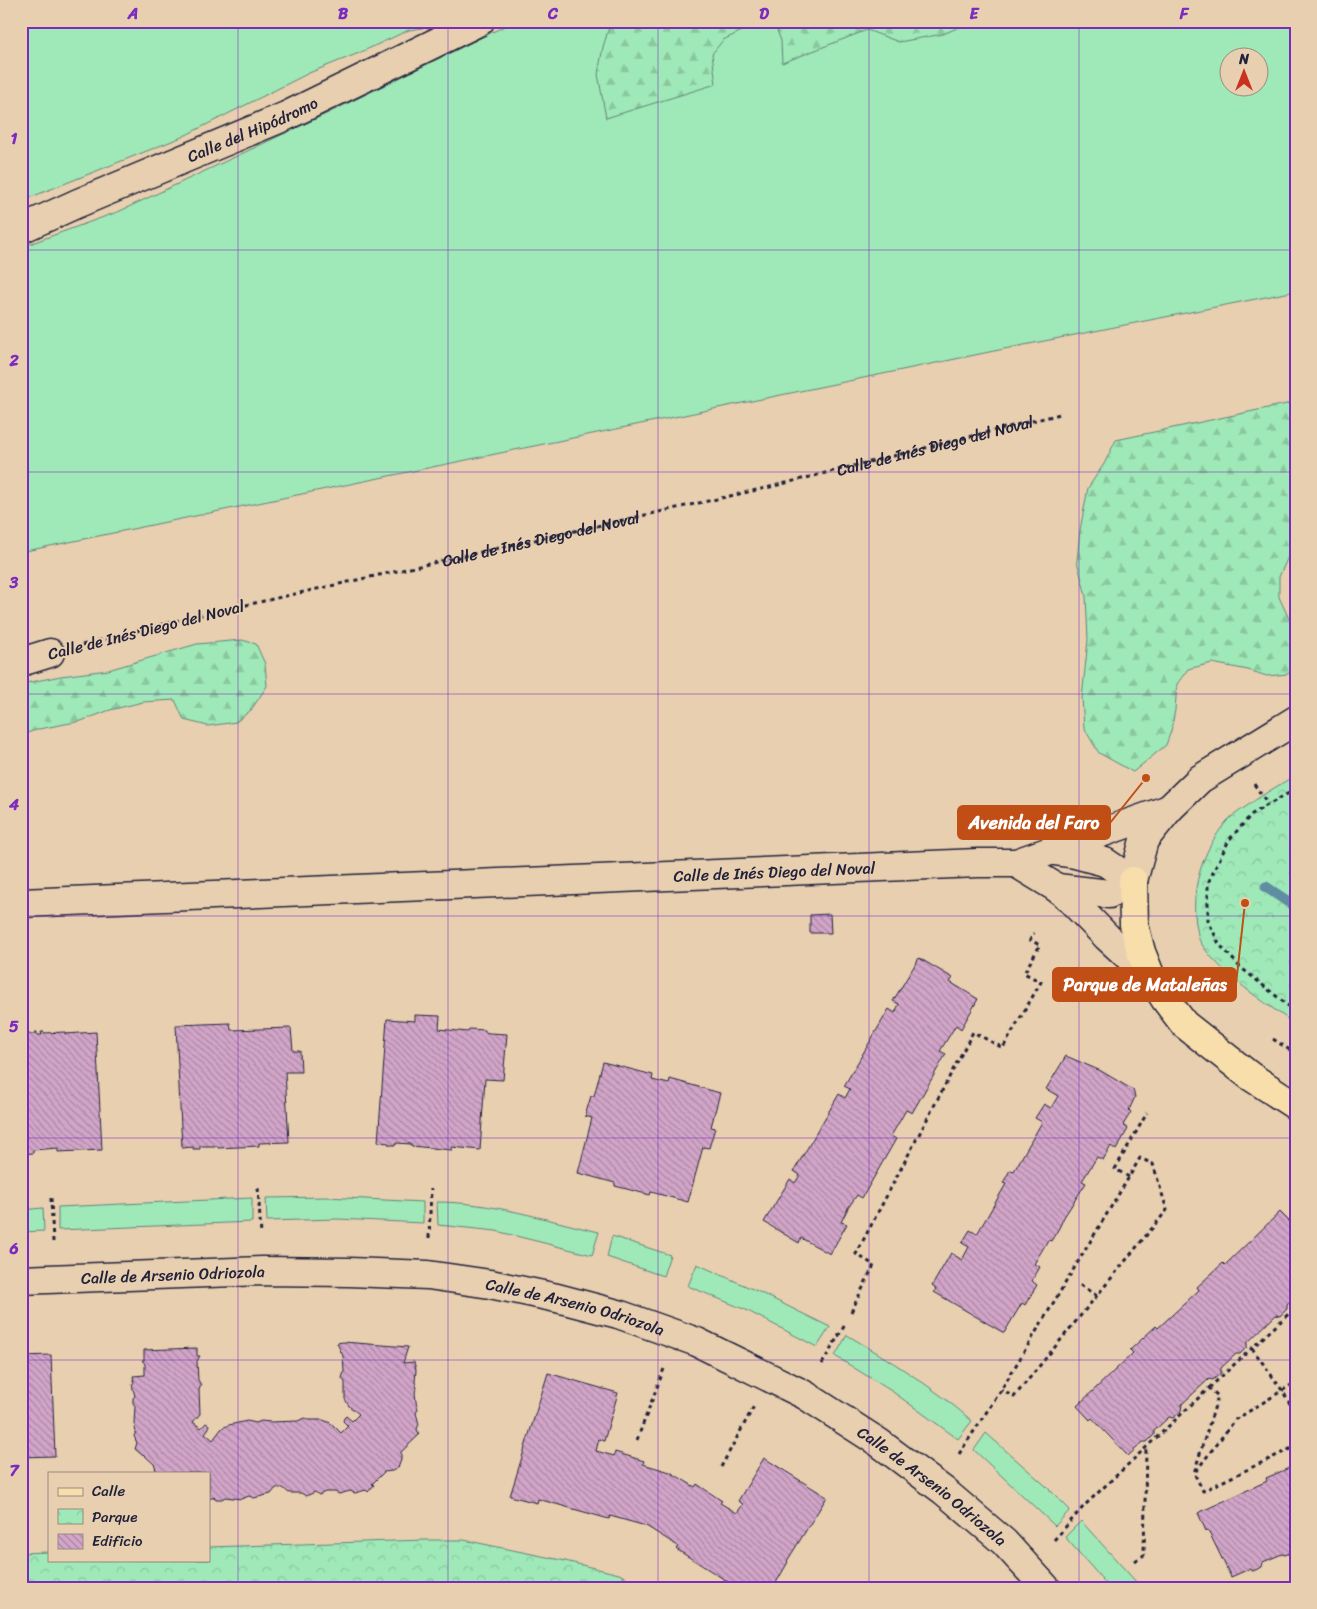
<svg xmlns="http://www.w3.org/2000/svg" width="1317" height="1609" viewBox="0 0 1317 1609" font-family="Sriracha,sans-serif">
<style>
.grass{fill:#9fe8b7;stroke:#608579;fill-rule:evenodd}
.forest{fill:url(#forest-firs);stroke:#608579}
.park{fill:url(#park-crowns);stroke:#608579}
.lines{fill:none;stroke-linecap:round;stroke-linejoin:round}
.stream{stroke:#5f8da2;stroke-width:11}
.building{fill:url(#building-back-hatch);stroke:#22223b}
.minor-casing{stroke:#22223b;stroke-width:31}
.major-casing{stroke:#22223b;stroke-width:31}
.path{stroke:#22223b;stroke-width:3;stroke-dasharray:4 4;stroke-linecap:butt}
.minor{stroke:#e8cfb0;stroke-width:28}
.major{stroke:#f8deab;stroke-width:28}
.grid{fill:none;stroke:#7b2cbf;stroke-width:1;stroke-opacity:0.55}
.labels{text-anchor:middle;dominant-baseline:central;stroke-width:4;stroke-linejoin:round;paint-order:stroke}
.street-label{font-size:16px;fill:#22223b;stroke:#e8cfb0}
.leader{fill:none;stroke:#c04e15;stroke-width:2}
.callout-dot{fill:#c04e15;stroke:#e8cfb0;stroke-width:2}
.callout{fill:#c04e15;stroke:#c04e15;stroke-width:2}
.callout-label{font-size:18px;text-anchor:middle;font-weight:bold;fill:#fff}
.neatline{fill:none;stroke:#7b2cbf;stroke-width:2}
.grid-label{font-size:16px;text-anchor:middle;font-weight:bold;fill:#7b2cbf}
</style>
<defs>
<pattern id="forest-firs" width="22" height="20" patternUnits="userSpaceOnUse" patternTransform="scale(1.25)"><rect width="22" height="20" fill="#9fe8b7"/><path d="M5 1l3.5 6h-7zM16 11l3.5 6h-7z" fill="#89c79e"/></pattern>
<pattern id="park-crowns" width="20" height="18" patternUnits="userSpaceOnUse" patternTransform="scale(1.25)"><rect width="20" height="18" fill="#9fe8b7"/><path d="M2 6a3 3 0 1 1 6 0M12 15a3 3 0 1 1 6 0" fill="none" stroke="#89c79e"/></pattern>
<pattern id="building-back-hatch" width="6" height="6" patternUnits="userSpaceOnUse" patternTransform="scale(1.25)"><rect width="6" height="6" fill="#d2a5c8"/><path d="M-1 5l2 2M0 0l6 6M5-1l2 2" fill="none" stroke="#aa86a4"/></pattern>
</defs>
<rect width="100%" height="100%" fill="#e8cfb0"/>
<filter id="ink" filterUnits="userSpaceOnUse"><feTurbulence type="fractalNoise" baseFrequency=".02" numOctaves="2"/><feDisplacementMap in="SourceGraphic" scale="10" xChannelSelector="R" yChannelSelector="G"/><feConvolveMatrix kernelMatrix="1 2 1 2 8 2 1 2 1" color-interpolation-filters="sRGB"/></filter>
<g filter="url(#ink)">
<!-- grass -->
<g class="grass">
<path d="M21,21h425l-11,5 -26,4 -50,23 -50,20 -127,64 -161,64z"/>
<path d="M515,21h781v270l-302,60 -973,201v-305l99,-36 206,-97zM1230,58h30v30h-30z"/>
<path d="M327,1197l96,5v21l-86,-4 -70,2 -1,-23z"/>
<path d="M252,1198v24l-194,8v-23z"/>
<path d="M437,1202c55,0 109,18 162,30l-7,23 -96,-24 -58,-6z"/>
<path d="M43,1208l1,23 -23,1v-22z"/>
<path d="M612,1236l58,19 -7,21 -56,-19z"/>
<path d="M697,1264l60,27 73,36 -13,20 -71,-37 -58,-24z"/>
<path d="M847,1335c43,25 88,53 125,86l-14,18 -65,-47 -58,-36z"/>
<path d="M986,1433l61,54 23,23 -15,16 -81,-76z"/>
<path d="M1081,1521l57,63 -4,4h-24l-45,-51z"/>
</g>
<!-- forest -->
<g class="forest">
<path d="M611,21h152l-40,19 -11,14 4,30 -110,34 -8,-44 5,-27z"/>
<path d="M767,21h207l-31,13 -44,8 -32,-12 -85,33 -1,-22 -6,-16z"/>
<path d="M1296,402v137l-17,38v20l17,37v31l-8,9 -21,2 -19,-6 -36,-7 -24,6 -11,15 -2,26 -4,21 -5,14 -33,27 -34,-19 -15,-25 -2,-30 6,-58 -2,-44 -9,-35 3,-31 8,-42 16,-24 12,-24z"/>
<path d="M242,640l14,4 9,20 2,22 -16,24 -15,12 -28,4 -24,-6 -9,-20 -32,2 -33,8 -29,11 -42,8 -18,6v-51l40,-8 47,-6 89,-26z"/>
</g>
<!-- park -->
<g class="park">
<path d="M1296,775v250c-30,-22 -76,-51 -95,-82 -3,-4 -3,-10 -4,-14 -8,-37 5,-78 29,-107 4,-5 10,-8 15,-12 18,-13 36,-24 55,-35z"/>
<path d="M425,1540h39l97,20 58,14 28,14h-626v-35l28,-1v8h160v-13z"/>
</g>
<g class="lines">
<!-- stream -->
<path class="stream" d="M1266,887l30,20"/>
</g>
<!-- building -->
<g class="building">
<path d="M830,914l1,19h-21v-18z"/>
<path d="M919,958l34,20 -3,4 28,17 -17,30 -5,-4 -16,26 6,3 -34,59 -6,-3 -8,14 -7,12 5,3 -34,59 -5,-3 -9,13 -7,14 6,2 -17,30 -29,-16 -2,5 -35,-21 26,-43 5,4 5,-8 -6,-4 45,-77 6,4 5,-9 -6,-3 45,-77 6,4 4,-9 -6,-3z"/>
<path d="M415,1015l25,1 -1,13 29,3 1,-3 16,1v2l4,1 18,1 -4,46 -18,-1 -5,71 -28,-3v3l-41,-4v-2l-15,-1v2h-7v-2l-11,-1 9,-123 28,2z"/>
<path d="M230,1023l1,7 60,-2 2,23h7l1,21h-16l4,70 -30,1v3l-41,2v-2h-18v3h-7v-2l-11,1 -6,-123z"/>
<path d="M35,1032h2v3h5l-1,-3h3v1l21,-1v2l31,-2 6,118 -44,2v-4l-25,2v3l-12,1v-120h14z"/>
<path d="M1066,1056l35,15 32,19 2,7 -6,13 2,2 -8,13 5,4 -12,21 -5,-4 -8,14 -6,-3 -15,24 4,2 -22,34 -5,11 -8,13 -3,-1 -14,24 6,3 -8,14 5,4 -12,20 -3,-2 -18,30 -70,-41 2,-3 -4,-3 19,-33 11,7 7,-13 -7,-4 8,-13 7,4 29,-50 -3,-1 7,-13 4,1 28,-49 -7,-4 9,-14 7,4 7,-12 -12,-7z"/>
<path d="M603,1062l50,13 -1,5 17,4 1,-5 50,14 -9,34 4,1 -6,20 -6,-1 -15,55 -37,-10 -1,3 -35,-9v-3l-37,-10 14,-55 -7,-2 6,-20h3z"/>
<path d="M1280,1212l14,14 -2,2 4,3v65l-9,8v5l-7,7 -4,-1 -29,28v4l-7,7h-4l-15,14v5l-8,7 -4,-1 -27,25 -1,7 -8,7 -4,-1 -15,14v4l-7,7h-4l-3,3 -12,11 -36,-38 -2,2 -13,-14 56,-53 -3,-3 26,-24 2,2 41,-38 -2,-3 26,-24 2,2z"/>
<path d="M343,1342l65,5 -5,16 11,-1 2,8 -1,12 2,6 -2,4 1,10 2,7 -2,4 3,11 -2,5 2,6 -18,17v8l-3,8 -6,3 -8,1 -12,12 2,1 -6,7 -2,-2 -11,3 -5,-2 -11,3 -4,-2h-10l-6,3 -4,-3 -9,4 -5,-3h-12l-6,-5h-7l-5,6 -17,4 -5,-2 -8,3 -16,-2 -3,2h-6l-2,-2 -5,2v-26h-53l-1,-8 -12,-11 -1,1 -7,-6 2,-6 -3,-7 2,-4 -2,-8 1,-18 -2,-3v-5l2,-2 -3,-11 2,-3 -1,-6 12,-1v-11l-3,-4h2v-10l53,-2v8h3l-3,5 1,19 3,5 -2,5 1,24 -7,8 8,6 5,-5 3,2v3l-4,5 8,7 9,-12 7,-3 18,-4 9,2 5,-2 9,1 28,-1 6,-3 4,2h15l8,3 10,10 7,-7 -5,-5 1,-3 2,-2 6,5 7,-7 -10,-8 -4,-7v-17l-3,-3 2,-8 -1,-15 -6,-13z"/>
<path d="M51,1355l4,101 -34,1v-101z"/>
<path d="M548,1373l70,20 -14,48 -5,-2 -3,12 18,5 1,-4 29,9 -1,3 27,8 25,15 2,-3 25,17 -2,2 17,10 6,-9 -5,-3 26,-43 63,39 -40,64 1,1 -15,26h-35l-62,-39 2,-3 -32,-20 -36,-10 -1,3 -71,-20 -1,4 -27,-7z"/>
<path d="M1296,1465l-1,86 -10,4 -3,-1 -19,8 -1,5 -9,4 -4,-2 -18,8 -23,-47 -2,1 -8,-18 69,-32 -1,-3z"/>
<path d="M926,1584h12l4,4h-20z"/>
</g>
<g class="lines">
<defs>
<g id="minor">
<path id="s2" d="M21,229l55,-25 210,-88 194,-95"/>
<path d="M21,662l29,-9"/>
<path d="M1054,851l21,3 30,8 28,19"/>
<path d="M1016,863l41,25 10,8 40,41 44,40"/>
<path d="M1133,881l11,-41 25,-31 31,-30 96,-59"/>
<path d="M1057,888l52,6 24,-13"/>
<path id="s3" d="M21,903l957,-40h38l153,-54"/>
<path id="s4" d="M21,1280l241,-9 87,1 79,3 62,9 67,14 61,16 79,28 108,53 73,47 66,49 60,51 42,46"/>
</g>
<path id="major" d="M1133,881l1,44 7,27 10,25 14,22 19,25 66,52 46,30"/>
</defs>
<!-- minor casing -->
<use href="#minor" class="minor-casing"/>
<!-- major casing -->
<use href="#major" class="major-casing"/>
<!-- path -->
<g class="path">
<path id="s1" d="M82,645l93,-24 595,-134 290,-73"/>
<path d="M1254,784l14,20"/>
<path d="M1296,789l-44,25 -23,26 -21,43v37l11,24 20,22 57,46"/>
<path d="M1273,1039l23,15"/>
<path d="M1129,1177l-14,-8 32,-56"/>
<path d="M258,1188l3,47"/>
<path d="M51,1198l2,44"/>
<path d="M429,1238l2,-49"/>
<path d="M1080,1285l17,11"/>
<path d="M851,1312l23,-47 -18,-11 117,-222 30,16 38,-66 -17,-9 16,-28 -10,-5 4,-7"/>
<path d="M1252,1348l30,42 14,24"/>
<path d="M822,1364l24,-41"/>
<path d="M1209,1388l87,-81"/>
<path d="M637,1440l28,-74"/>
<path d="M959,1454l42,-64 128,-213 11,-19 13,6 14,46 -153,187 -13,-7"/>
<path d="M721,1467l33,-61"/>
<path d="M1196,1471l39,-51 61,-38"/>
<path d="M1054,1540l30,-34 125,-118 9,8 -24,77 9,18 93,-45"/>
<path d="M1135,1561l9,-6 2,-106"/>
<path d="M602,1588l5,-2 3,2"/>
</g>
<!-- minor -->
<use href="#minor" class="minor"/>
<!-- major -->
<use href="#major" class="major"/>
</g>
</g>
<!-- grid -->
<path class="grid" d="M238,21v1567M448,21v1567M658,21v1567M869,21v1567M1079,21v1567M21,250h1275M21,472h1275M21,694h1275M21,916h1275M21,1138h1275M21,1360h1275"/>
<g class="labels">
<!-- street labels -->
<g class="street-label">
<text stroke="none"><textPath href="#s2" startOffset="252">Calle del Hipódromo</textPath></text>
<text stroke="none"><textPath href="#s1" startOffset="876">Calle de Inés Diego del Noval</textPath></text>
<text stroke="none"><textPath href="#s1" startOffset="471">Calle de Inés Diego del Noval</textPath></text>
<text transform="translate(146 630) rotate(-14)">Calle de Inés Diego del Noval</text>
<text stroke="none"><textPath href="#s3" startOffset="754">Calle de Inés Diego del Noval</textPath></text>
<text stroke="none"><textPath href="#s4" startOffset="152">Calle de Arsenio Odriozola</textPath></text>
<text stroke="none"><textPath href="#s4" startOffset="558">Calle de Arsenio Odriozola</textPath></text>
<text stroke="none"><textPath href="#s4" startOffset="962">Calle de Arsenio Odriozola</textPath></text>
</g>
</g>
<!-- callouts -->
<path class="leader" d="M1146 778L1110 823M1245 903L1236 984"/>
<g class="callout-dot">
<circle cx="1146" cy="778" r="5"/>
<circle cx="1245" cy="903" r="5"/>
</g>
<g class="callout">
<rect x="958" y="806" width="152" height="33" rx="5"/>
<rect x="1053" y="968" width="183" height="33" rx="5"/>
</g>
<g class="callout-label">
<text x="1034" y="829">Avenida del Faro</text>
<text x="1145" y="991">Parque de Mataleñas</text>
</g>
<!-- margin -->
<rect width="1317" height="1609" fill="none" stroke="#e8cfb0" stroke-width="55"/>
<!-- legend -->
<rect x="48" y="1472" width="162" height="90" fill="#e8cfb0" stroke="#998a81"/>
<rect x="58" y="1488" width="25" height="8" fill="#f8deab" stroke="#998a81"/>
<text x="92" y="1496" font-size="15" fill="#22223b">Calle</text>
<rect x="58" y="1509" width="25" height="15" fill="url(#park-crowns)" stroke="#998a81"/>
<text x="92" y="1522" font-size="15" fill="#22223b">Parque</text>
<rect x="58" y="1534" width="25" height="15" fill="url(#building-back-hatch)" stroke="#998a81"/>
<text x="92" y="1546" font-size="15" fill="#22223b">Edificio</text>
<!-- north arrow -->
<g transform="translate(1244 72)"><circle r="24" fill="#e8cfb0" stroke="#998a81"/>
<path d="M0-4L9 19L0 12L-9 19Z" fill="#c8321e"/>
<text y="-8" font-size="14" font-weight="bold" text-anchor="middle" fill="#22223b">N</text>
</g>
<rect x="28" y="28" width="1262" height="1554" class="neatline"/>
<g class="grid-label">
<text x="133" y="19">A</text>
<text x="343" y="19">B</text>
<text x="553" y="19">C</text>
<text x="764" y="19">D</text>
<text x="974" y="19">E</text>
<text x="1184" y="19">F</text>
<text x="14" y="144">1</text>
<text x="14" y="366">2</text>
<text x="14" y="588">3</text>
<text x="14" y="810">4</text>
<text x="14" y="1032">5</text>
<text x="14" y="1254">6</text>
<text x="14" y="1476">7</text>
</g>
</svg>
